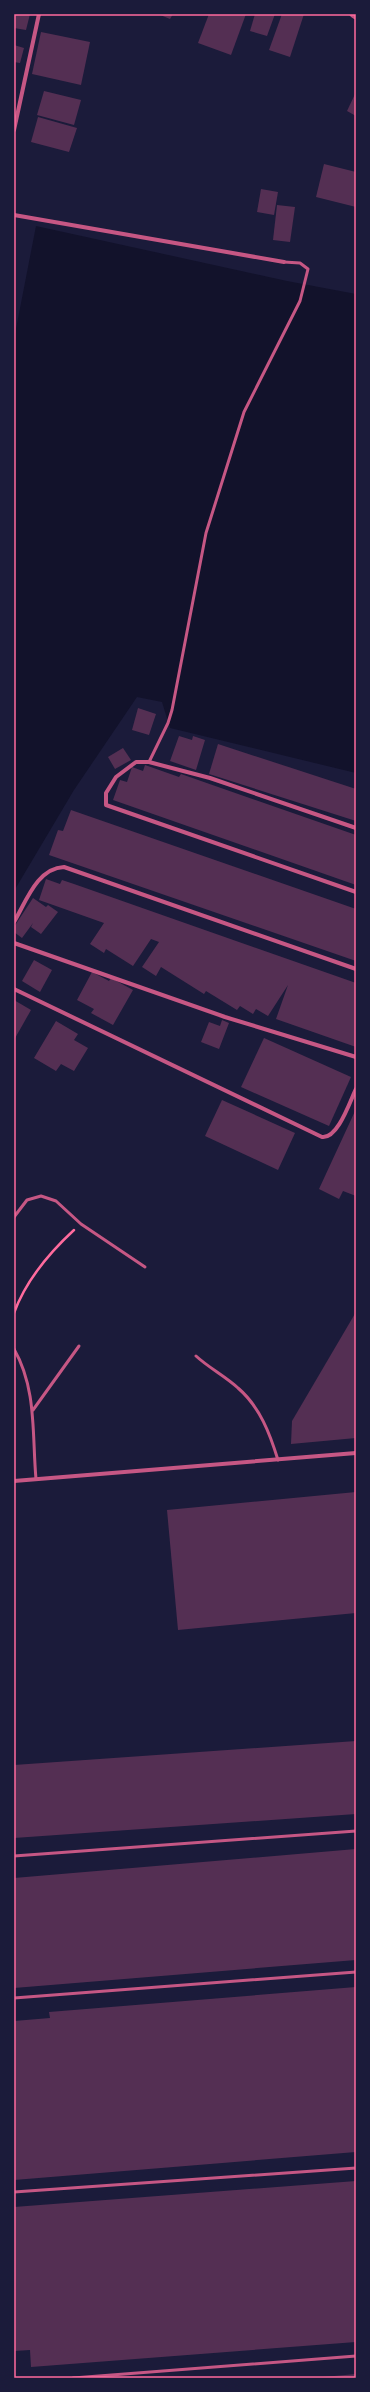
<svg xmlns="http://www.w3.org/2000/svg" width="370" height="2392" viewBox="0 0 370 2392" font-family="Jost,sans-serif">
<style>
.water{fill:#12122b}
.building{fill:#542f53}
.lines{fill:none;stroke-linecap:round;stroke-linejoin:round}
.path{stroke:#ff6b9d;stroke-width:2.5}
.service{stroke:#c65784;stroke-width:3}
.minor{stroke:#c65784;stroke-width:4}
.tertiary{stroke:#c65784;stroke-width:7}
.neatline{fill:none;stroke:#ff6b9d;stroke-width:1.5}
</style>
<rect width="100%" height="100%" fill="#1b1b3a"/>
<!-- water -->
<path class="water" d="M36,226l251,55 69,13v479l-186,-45 -8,-26 -25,-5 -63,93 -60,101v-552z"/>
<!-- building -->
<g class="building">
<path d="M14,14h16l-4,16 -12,-2z"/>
<path d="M158,14h15l-3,5z"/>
<path d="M209,14h37l-15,41 -33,-12z"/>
<path d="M255,14h20l-8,22 -17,-5z"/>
<path d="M282,14h22l-14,43 -21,-7z"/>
<path d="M41,32l49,10 -9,43 -49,-11z"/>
<path d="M14,45l10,3 -4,15 -6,-1z"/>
<path d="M44,91l37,9 -7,25 -37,-10z"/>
<path d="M356,92v24l-9,-5z"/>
<path d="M38,117l39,11 -8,24 -38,-10z"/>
<path d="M324,164l32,8v35l-40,-10z"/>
<path d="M261,189l17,3 -4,23 -17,-3z"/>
<path d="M277,205l18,2 -5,35 -17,-2z"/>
<path d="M138,708l18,6 -7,21 -17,-5z"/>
<path d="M179,736l13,4 1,-4 12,4 -9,30 -26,-9z"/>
<path d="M218,744l138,45v32l-147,-47z"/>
<path d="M123,748l8,12 -16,9 -7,-12z"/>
<path d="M145,765l34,12 2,-3 175,61v50l-243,-85 7,-20 7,2 5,-15 11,4z"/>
<path d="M71,810l285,99v52l-307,-106 9,-25 5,1z"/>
<path d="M46,879l14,5 2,-4 12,4 282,99v64l-80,-28 12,-34 -20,31 -12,-7 -3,5 -13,-8 -3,4 -31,-19 -2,3 -43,-27 -5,9 -14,-9 17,-25 -8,-3 -18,27 -27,-17 -2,4 -14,-9 14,-21 -65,-23z"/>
<path d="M33,898l13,9 2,-2 10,7 -17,22 -10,-7 2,-4 -11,15 -8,-6v-5z"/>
<path d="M34,960l18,10 -12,22 -18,-11z"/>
<path d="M92,972l17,9 2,-3 22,12 -20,35 -22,-12 3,-4 -17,-9z"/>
<path d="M14,1000l17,10 -17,30z"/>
<path d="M222,1020l7,3 -10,26 -18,-7 8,-20 11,4z"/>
<path d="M56,1021l22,13 -4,6 14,8 -14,23 -13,-7 -5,7 -22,-13z"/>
<path d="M264,1038l87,39 -22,49 -88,-39z"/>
<path d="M222,1100l73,33 -17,37 -73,-34z"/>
<path d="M356,1109v87l-13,-5 -4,8 -20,-10z"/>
<path d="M356,1312v126l-65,6 1,-23z"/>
<path d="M356,1492v121l-178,17 -11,-120z"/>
<path d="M356,1741v73l-342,24v-73z"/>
<path d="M356,1849v111l-342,28v-110z"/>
<path d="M356,1987v165l-342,28v-159l36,-3 -1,-6z"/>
<path d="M356,2181v161l-325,25 -1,-17 -16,1v-144z"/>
<path d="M356,2374v4h-33v-1z"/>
</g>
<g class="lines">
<!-- path -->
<path class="path" d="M14,1313c12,-33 34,-59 60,-83"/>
<!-- service -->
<g class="service">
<path d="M149,762l19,-39 4,-13 34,-177 38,-121 56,-111 8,-32 -8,-6 -16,-1"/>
<path d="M14,1217l13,-17 14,-4 15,5 25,23 64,43"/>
<path d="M14,1349c23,40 18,86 22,130"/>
<path d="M196,1356c13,12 29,20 42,32 22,19 32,46 40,72"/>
<path d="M33,1410l46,-64"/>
<path d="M14,1856l342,-25"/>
<path d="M14,1998l342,-26"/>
<path d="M14,2192l342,-24"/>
<path d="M73,2378l283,-22"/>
</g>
<!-- minor -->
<g class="minor">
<path d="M14,130l25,-116"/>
<path d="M14,215l270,47"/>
<path d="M356,828l-146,-50 -61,-16h-13l-20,15 -10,16v12l250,87"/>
<path d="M14,922c12,-20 23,-54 50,-55l292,102"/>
<path d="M14,943l211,74 131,40"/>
<path d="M14,989l308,148c16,2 28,-36 34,-48"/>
<path d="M14,1481l342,-28"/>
</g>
<!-- tertiary -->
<path class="tertiary" d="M353,14l3,2"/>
</g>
<!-- border -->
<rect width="370" height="2392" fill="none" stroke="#1b1b3a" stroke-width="30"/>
<rect x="15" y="15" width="340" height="2362" class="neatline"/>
</svg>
